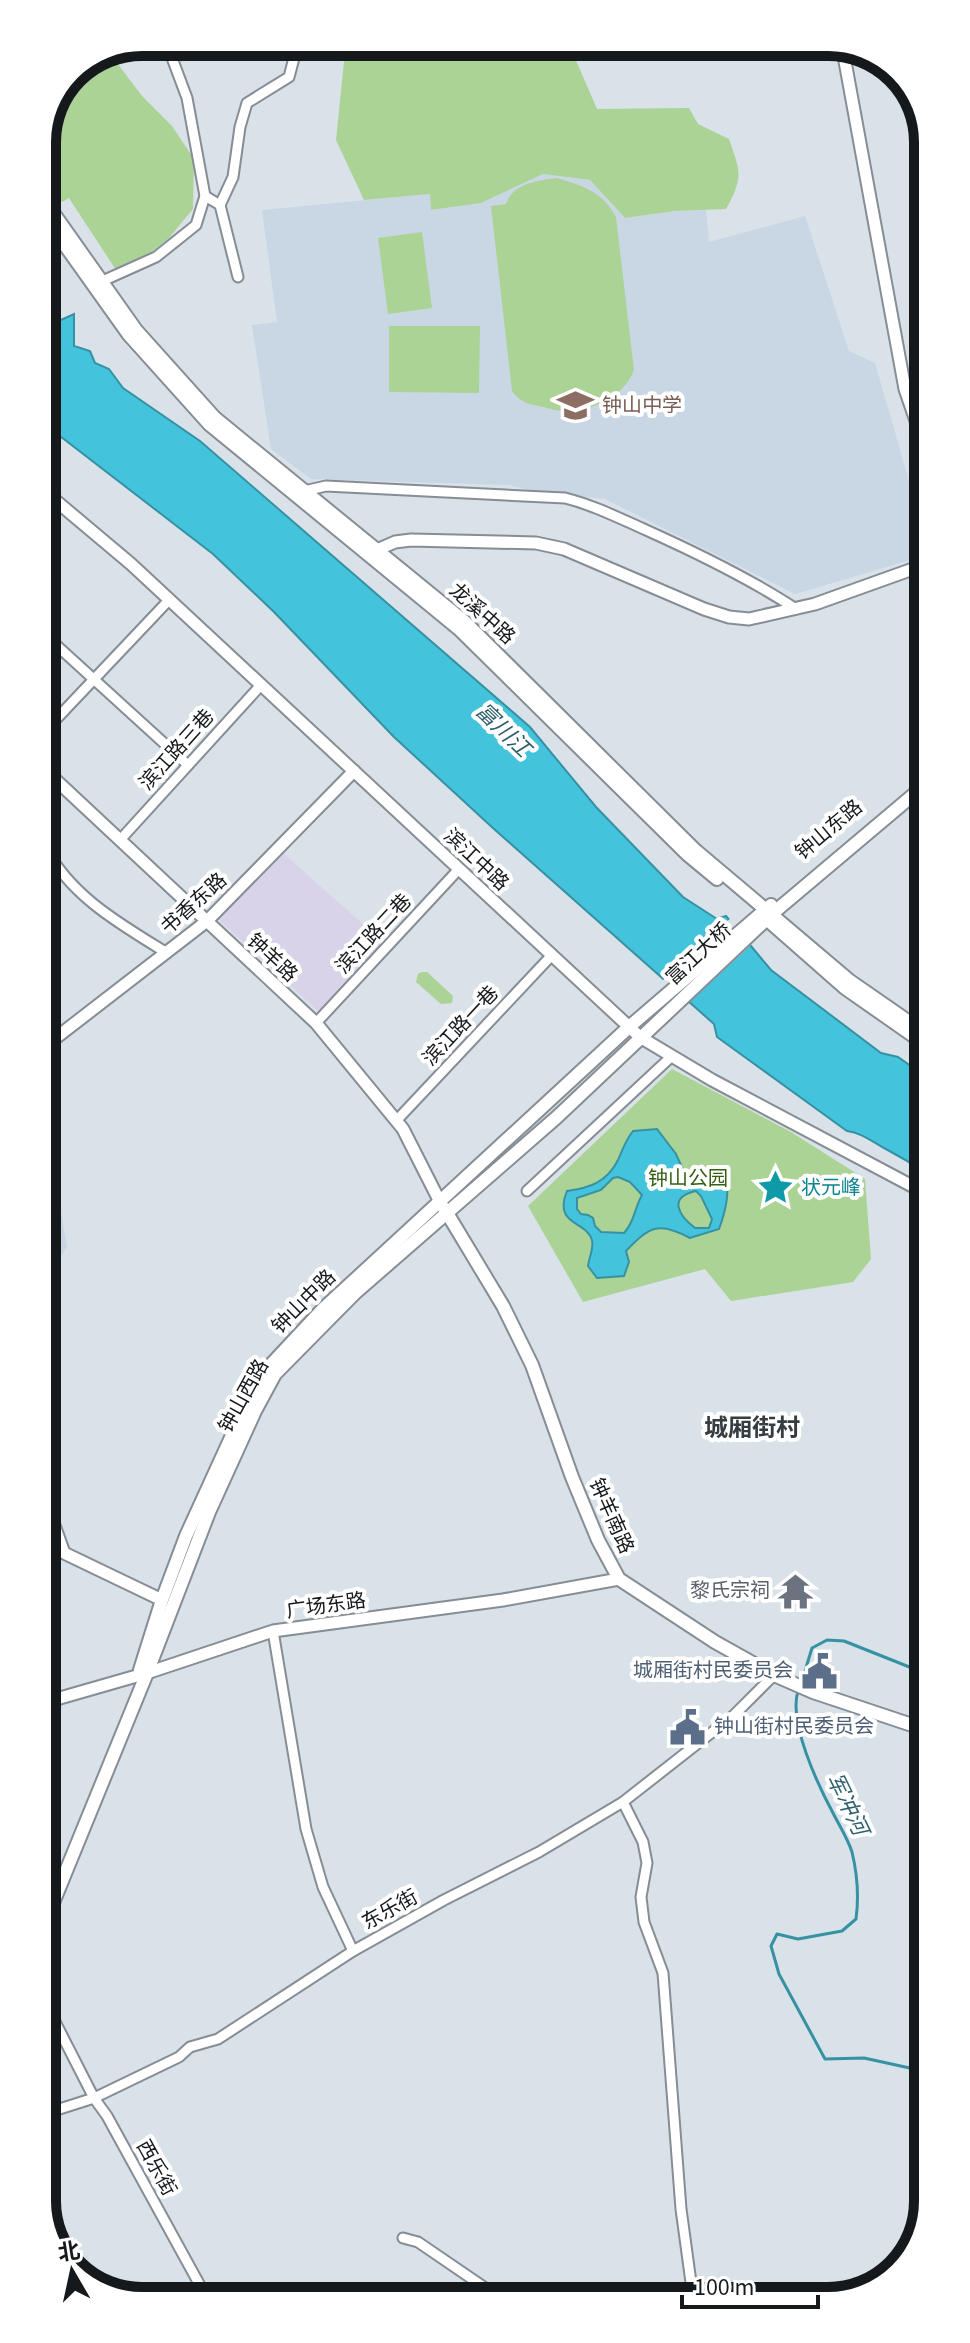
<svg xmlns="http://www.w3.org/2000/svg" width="970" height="2343" viewBox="0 0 970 2343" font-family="'Source Sans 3','Noto Sans SC',sans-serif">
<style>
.commercial{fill:#d8d3e8}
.built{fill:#c9d7e4}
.green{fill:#abd395}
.water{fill:#44c4dc;stroke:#3691a2;stroke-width:2;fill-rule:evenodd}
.pier{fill:#d9e1e9}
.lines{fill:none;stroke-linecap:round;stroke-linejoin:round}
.stream{stroke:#3691a2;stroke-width:3}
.minor-casing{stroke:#868d94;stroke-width:13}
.tertiary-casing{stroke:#868d94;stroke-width:15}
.secondary-casing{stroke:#868d94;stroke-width:16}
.minor{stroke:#fff;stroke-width:9}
.tertiary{stroke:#fff;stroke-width:11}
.secondary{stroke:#fff;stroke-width:12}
.labels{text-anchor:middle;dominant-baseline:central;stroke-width:8;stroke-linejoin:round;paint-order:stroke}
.education-label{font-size:20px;fill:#785e54;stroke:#fff;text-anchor:start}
.street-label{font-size:20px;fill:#16191c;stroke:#fff}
.park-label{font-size:20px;fill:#366115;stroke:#fff}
.culture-label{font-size:20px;fill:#0d838f;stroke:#fff;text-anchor:start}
.worship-label{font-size:20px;fill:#5b616d;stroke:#fff;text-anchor:end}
.service-label{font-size:20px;fill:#4e5e75;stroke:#fff;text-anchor:end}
.water-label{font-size:22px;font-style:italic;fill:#2d606b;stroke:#fff}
.quarter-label{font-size:24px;font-weight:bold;fill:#353c42;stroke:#fff}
.rim{fill:none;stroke:#16191c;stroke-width:10}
</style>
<rect width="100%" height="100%" fill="#d9e1e9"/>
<!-- commercial -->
<path class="commercial" d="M282,852l102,91 -64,70 -104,-96z"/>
<!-- built -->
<g class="built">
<path d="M543,174l47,6 35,38 50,-7 31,-1 3,32 96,-26 44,135 26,12 49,170v23l-129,38 -190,-95 -67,-7 -29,-7 -198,-6 -40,-30 -19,-124 25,-3 -15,-112 168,-16 2,16 49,-7z"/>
<path d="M57,1189l10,58 -6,9 -16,5v-68z"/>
</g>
<!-- green -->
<g class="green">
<path d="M346,42h222l29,67 92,-1 9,16 31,15c11,32 15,38 -3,70l-51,2 -50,7 -35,-38 -47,-6 -62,29 -50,7 -1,-16 -66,6 -28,-60z"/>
<path d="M111,55l31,41 30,30 22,33 -1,50 -25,30 -48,37 -51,-78 -7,4 -20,-28v-38l30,-65z"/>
<path d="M556,178c26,7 47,14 60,39l18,153c-10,27 -42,41 -69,41 -9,0 -17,-3 -26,-5 -12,-2 -20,-5 -27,-15l-21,-185 15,-2c7,-21 31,-23 50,-26z"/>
<path d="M422,232l10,76 -44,6 -10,-76z"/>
<path d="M389,326h91l-1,67 -90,-1z"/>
<path d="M422,972h5l26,24 -1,7 -11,1 -25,-22 2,-8z"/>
<path d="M672,1069l119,63 74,47 6,80 -18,23 -122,19 -26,-32 -122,33 -55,-96z"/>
</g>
<!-- water -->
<g class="water">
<path d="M74,314v32l16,5 5,12 14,6 14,19 77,53 330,286 66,80 87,90 34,22 9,-3 45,54 110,83 17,4 27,19v96c-14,-9 -26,-16 -41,-24 -13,-7 -22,-15 -37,-17l-130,-94 -3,-13 -220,-195 -100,-92 -120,-125 -61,-58 -170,-131v-95z"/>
<path d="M657,1129l19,25 9,20 8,10 31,-14c7,20 2,40 -5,59l-29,9c-31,-17 -40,-12 -64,13l3,11 -5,14 -27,2 -9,-12c1,-8 6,-18 4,-26 -6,-20 -39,-14 -25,-49 23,-3 40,-9 51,-31 5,-11 7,-19 15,-29zM618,1177l12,5 12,13c-8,14 -7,26 -18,38l-23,-1 -6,-6 -2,-8 -5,-3 -7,-1 -4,-5v-11l24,-8 12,-12zM696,1191l5,5 11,23 -3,9h-14c-17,-13 -27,-31 1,-37z"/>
</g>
<!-- pier -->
<path class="pier" d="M732,917l21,26 -67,62 -25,-23z"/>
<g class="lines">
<!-- stream -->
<g class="stream">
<path d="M801,1684l11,-36 15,-8 17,1 83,33"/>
<path d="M798,1691c-10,31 20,94 35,122 6,12 15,26 19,39 5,21 7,45 4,67l-14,12 -44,8 -21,-5 -6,12 8,28 46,85 39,-1 64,14"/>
</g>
<defs>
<g id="minor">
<path d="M205,196l15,9 18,72"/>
<path d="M220,205l13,-28 7,-50 7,-24 42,-26 5,-19 2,-16"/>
<path d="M98,283l58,-26 40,-32 9,-29 -18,-98 -21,-56"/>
<path d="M304,491l22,-5 239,12c28,7 54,20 81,32 51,23 103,48 150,79"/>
<path d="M43,633l145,132"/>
<path d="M44,732l125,-132"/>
<path d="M120,840l141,-155"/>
<path d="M44,845c26,51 76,79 123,108"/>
<path d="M316,1023l143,-154"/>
<path d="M396,1121l156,-166"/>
<path d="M527,1191l145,-135"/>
<path d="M273,1631l33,198 17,58 30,64"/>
<path d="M623,1802l20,40 4,21 -6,34 3,25 19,51 18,236 12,88"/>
<path d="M47,2006l47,92 85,-41 11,-10 28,-8 135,-88 91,-51 95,-48 84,-50 111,-87 40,-40"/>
<path d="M47,2113l47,-15 13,18 101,184"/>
<path d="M403,2238l15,4 82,56"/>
</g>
<g id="tertiary">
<path d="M842,45l63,344 19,55"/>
<path d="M43,490l88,74 509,473 72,43 202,107 12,10"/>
<path d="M370,553l25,-11 16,-2 125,3 28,6 140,60 25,8 20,2 66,-15 109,-39"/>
<path d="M44,769l272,254 87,106 37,73"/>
<path d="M44,1047l163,-126 147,-150"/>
<path d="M45,1500l19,53 98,47"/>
<path d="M46,1702l101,-29 126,-42 230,-31 116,-21"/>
</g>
<g id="secondary">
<path d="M42,197l94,133 79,88 250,204 229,227 156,132 75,52"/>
<path d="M42,213l87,122 80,89 250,205 229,226 29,24"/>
<path d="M763,916l82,72 80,56"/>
<path d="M444,1208l59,98 29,59 40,112 26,63 21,39 96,63 59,33 39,17 114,38"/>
<path d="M140,1670l22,-70 24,-64 59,-129 21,-37 56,-60 307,-283 142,-122"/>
<path d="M46,1920l101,-247 62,-161 46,-101 20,-37 80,-81 202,-176 215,-203 153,-129"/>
</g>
</defs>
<!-- minor casing -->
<use href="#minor" class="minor-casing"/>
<!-- tertiary casing -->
<use href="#tertiary" class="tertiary-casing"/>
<!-- secondary casing -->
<use href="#secondary" class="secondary-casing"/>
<!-- minor -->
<use href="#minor" class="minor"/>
<!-- tertiary -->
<use href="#tertiary" class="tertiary"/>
<!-- secondary -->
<use href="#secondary" class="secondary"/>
</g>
<!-- icons -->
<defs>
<symbol id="school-bare" viewBox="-9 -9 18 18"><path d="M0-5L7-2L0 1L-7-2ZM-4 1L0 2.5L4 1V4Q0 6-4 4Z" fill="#8d6e63" stroke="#fff" stroke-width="2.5" paint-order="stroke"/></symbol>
<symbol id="sight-bare" viewBox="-9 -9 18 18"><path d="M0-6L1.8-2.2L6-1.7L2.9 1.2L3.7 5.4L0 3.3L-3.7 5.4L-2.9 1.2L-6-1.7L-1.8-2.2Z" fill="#0f9aa8" stroke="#fff" stroke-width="2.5" paint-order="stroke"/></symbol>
<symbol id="temple-bare" viewBox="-9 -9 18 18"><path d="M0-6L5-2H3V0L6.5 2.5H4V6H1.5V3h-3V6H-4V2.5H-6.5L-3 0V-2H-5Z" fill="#6b7280" stroke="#fff" stroke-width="2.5" paint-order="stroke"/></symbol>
<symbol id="civic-bare" viewBox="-9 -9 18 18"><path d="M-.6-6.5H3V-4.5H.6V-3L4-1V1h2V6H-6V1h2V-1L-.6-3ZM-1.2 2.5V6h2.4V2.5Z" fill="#5c6f8a" stroke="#fff" stroke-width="2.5" paint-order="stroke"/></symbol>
</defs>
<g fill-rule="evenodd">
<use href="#school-bare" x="550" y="380" width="51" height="51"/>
<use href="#sight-bare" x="750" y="1162" width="51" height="51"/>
<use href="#temple-bare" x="770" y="1566" width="51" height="51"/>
<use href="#civic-bare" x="794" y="1646" width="51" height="51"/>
<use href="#civic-bare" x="662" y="1702" width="51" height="51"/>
</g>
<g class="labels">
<!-- education labels -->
<g class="education-label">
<text x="602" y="406">钟山中学</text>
</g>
<!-- street labels -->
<g class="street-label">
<text transform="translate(482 614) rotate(42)">龙溪中路</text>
<text transform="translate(177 750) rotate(-48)">滨江路三巷</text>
<text transform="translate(829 830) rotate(-40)">钟山东路</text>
<text transform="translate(476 860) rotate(43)">滨江中路</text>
<text transform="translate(194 904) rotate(-42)">书香东路</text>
<text transform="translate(374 934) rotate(-47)">滨江路二巷</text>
<text transform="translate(699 954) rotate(-43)">富江大桥</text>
<text transform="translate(272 958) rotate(43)">钟羊路</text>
<text transform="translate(461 1026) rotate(-47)">滨江路一巷</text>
<text transform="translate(304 1302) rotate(-45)">钟山中路</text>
<text transform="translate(244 1396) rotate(-61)">钟山西路</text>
<text transform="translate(611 1516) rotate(66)">钟羊南路</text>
<text transform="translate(326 1606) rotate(-8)">广场东路</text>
<text transform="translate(390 1910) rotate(-29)">东乐街</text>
<text transform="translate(156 2168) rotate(61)">西乐街</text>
</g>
<!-- park labels -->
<g class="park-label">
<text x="688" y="1179">钟山公园</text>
</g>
<!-- culture labels -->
<g class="culture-label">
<text x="801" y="1188">状元峰</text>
</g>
<!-- worship labels -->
<g class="worship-label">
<text x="770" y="1591">黎氏宗祠</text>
</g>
<!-- service labels -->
<g class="service-label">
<text x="793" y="1671">城厢街村民委员会</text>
<text x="714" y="1727" text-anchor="start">钟山街村民委员会</text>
</g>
<!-- water labels -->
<g class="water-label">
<text transform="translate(503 730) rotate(44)">富川江</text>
<text transform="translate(847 1804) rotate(64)">军冲河</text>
</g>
<!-- quarter labels -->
<g class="quarter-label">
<text x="752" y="1428">城厢街村</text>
</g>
</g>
<!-- crop -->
<path d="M0 0H970V2343H0ZM142 56H828A86 86 0 0 1 914 142V2201A86 86 0 0 1 828 2287H142A86 86 0 0 1 56 2201V142A86 86 0 0 1 142 56Z" fill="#fff" fill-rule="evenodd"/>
<path class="rim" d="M142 56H828A86 86 0 0 1 914 142V2201A86 86 0 0 1 828 2287H142A86 86 0 0 1 56 2201V142A86 86 0 0 1 142 56Z"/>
<!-- north arrow -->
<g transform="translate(72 2271) rotate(351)" stroke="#ffffff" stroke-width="6" paint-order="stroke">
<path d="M0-6L14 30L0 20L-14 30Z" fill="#16191c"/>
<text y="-12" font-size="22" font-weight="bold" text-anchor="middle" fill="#16191c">北</text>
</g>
<!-- scale -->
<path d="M682 2295v12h136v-12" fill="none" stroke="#16191c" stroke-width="4"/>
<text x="694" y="2295" font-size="24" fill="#16191c" stroke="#ffffff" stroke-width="6" paint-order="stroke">100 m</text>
</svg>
